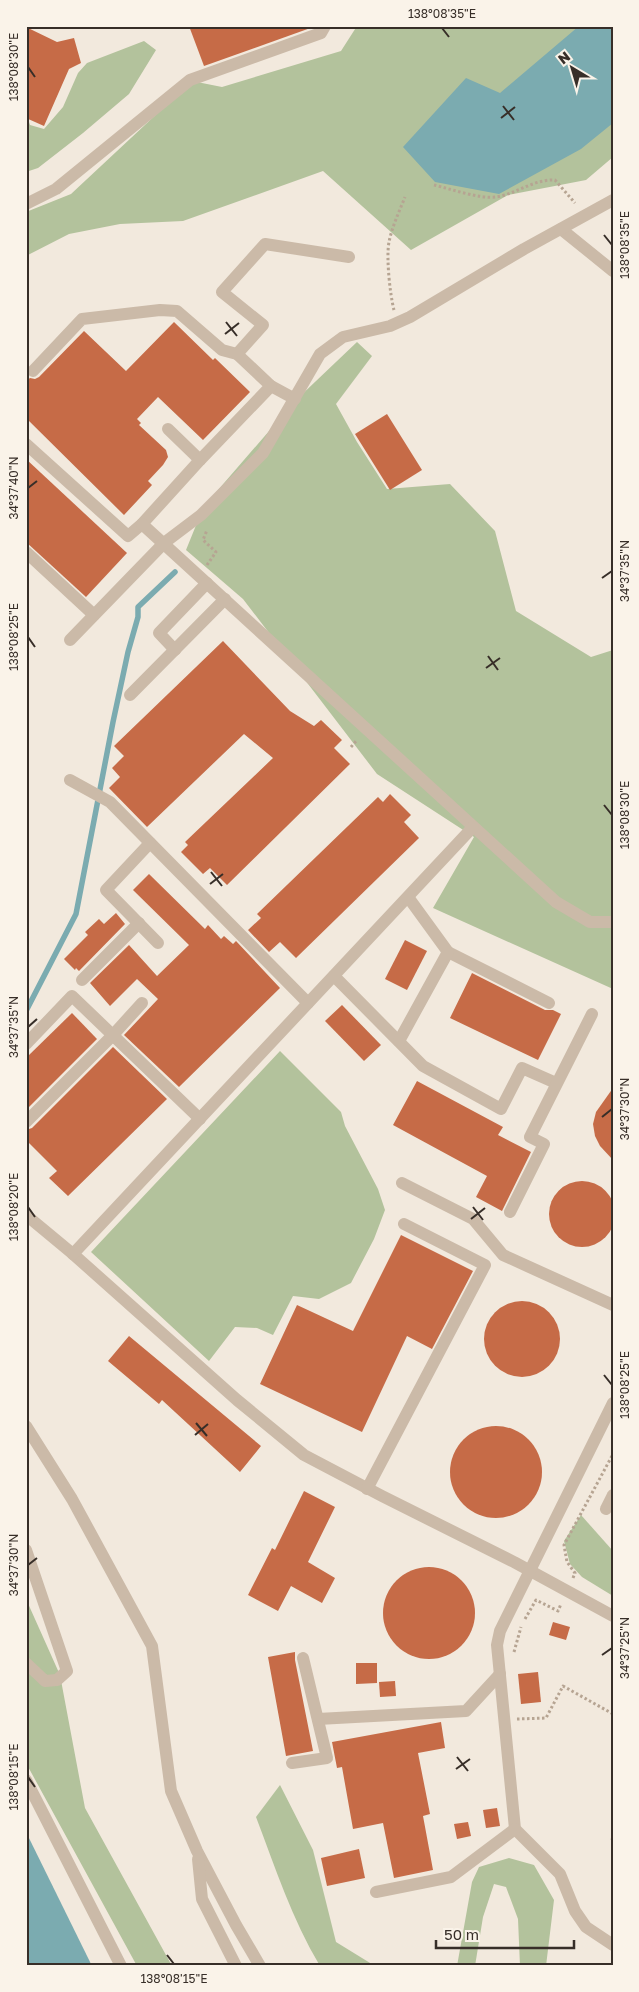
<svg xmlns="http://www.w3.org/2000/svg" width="639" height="1992" viewBox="0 0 639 1992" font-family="'Golos Text',sans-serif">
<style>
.green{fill:#b3c29c}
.water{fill:#7babb0}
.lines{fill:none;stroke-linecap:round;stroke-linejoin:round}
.stream{stroke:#7babb0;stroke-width:5.5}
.building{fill:#c66b47}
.path{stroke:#b6a492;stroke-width:3;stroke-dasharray:2.5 2.5;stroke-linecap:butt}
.minor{stroke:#cbbaa8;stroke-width:12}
.ticks{fill:none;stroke:#372e28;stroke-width:2}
.neatline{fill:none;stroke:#372e28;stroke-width:2}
.ticks-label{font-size:12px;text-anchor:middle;fill:#372e28}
</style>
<rect width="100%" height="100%" fill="#f2e9dd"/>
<!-- green -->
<g class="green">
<path d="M357,26h256v131l-27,23 -78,15 -97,55 -88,-79 -140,50 -63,3 -51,10 -43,22v-44l45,-18 121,-113 30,6 119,-36z"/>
<path d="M144,41l12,9 -27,44 -46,39 -45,35 -12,4v-48l3,-2 1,3 14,4 19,-22 15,-34 9,-10z"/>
<path d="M357,342l15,14 -36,48 21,38 30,47 63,-5 45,47 21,80 75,46 22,-7v339l-180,-81 41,-71 -97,-63 -134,-175 -57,-49 15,-37 11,-16 83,-96z"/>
<path d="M280,1051l61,61 4,14 33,63 7,21 -11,29 -23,44 -32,16 -26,-3 -20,39 -16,-7 -22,-1 -26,34 -118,-109z"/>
<path d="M581,1515l32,36v45l-31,-19 -12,-13 -6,-23z"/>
<path d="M26,1599l34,76 25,133 87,158h-35l-111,-203z"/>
<path d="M280,1785l33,65 23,92 39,24h-55c-28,-47 -45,-99 -64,-149z"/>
<path d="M509,1858l25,7 20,35 -8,66h-26l-2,-47 -12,-32 -12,-3 -11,33 -8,49h-18l15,-84 7,-15z"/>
</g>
<!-- water -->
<g class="water">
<path d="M579,26h34v97l-32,26 -82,45 -64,-12 -32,-35 63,-69 34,15z"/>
<path d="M26,1832l66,134h-66z"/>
</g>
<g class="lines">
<!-- stream -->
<path class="stream" d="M26,1011l50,-97 37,-192 15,-70 10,-35v-10l37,-35"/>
</g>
<!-- building -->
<g class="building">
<path d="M189,26h127l-112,40z"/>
<path d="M26,27l31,15 17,-4 7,25 -12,6 -25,57 -18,-8z"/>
<path d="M174,322l39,38 2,-2 35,34 -47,48 -45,-43 -21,22 4,4 -2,2 27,25 2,7 -5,8 -15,16 4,4 -28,30 -98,-97v-37l4,-3 5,1 4,-2 45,-46 42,40z"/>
<path d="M387,414l35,56 -32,20 -35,-56z"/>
<path d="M26,459l101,94 -41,44 -60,-55z"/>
<path d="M223,641l67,70 24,15 7,-6 21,20 -8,8 16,16 -123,121 -17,-17 -7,6 -22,-22 7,-7 -3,-3 88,-84 -29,-24 -97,93 -38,-39 11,-11 -8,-9 12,-12 -10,-10z"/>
<path d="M390,794l21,21 -7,7 15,16 -123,120 -16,-16 -11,10 -21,-22 13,-12 -4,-4 121,-117 5,5z"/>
<path d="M149,874l56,55 3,-4 13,14 3,-3 9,8 3,-3 44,47 -101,99 -55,-52 34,-36 -21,-20 -27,27 -20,-23 39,-38 28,31 32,-31 -56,-55z"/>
<path d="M116,913l9,11 -46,47 -3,-3 -1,2 -11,-11 24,-24 -3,-3 14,-13 5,5z"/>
<path d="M405,940l22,11 -20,39 -22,-11z"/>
<path d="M472,973l73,37h8l8,4 -23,46 -88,-42z"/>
<path d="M342,1005l39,40 -17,16 -39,-40z"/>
<path d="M72,1013l25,26 -71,71v-52z"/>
<path d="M113,1047l54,52 -99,97 -19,-18 8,-7 -31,-31v-10l6,-2z"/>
<path d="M417,1081l86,46 -5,8 33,17 -29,59 -26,-14 11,-21 -94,-51z"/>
<path d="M613,1088v72l-13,-14 -5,-10 -2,-12 3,-12z"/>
<circle cx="582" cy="1214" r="33"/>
<path d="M401,1235l72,36 -41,78 -25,-13 -45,96 -102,-48 37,-79 56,26z"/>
<circle cx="522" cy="1339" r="38"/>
<path d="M129,1336l132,110 -21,26 -78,-72 -3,4 -51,-43z"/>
<circle cx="496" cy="1472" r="46"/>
<path d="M304,1491l31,16 -27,55 27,16 -13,25 -31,-17 -13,25 -30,-16 24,-47 3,2z"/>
<circle cx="429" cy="1613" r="46"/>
<path d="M553,1622l17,5 -4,13 -17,-5z"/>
<path d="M295,1652v8l18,91 -27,5 -18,-99z"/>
<path d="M356,1663h21v20l-21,1z"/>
<path d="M538,1672l3,30 -20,2 -3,-30z"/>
<path d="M395,1681l1,15 -16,1 -1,-15z"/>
<path d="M441,1722l4,26 -27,5 12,61 -7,2 10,54 -39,8 -11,-55 -30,6 -11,-62 -5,1 -5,-26z"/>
<path d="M497,1808l3,18 -14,2 -3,-18z"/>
<path d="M468,1822l3,14 -14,3 -3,-15z"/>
<path d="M359,1849l6,29 -38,8 -6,-28z"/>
</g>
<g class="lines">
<!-- path -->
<g class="path">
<path d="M434,185c17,4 45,14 62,12 20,-3 38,-18 59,-17l20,23"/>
<path d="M394,310c-4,-15 -8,-53 -5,-68 3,-15 10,-30 16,-45"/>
<path d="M207,565l9,-13 -13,-12 4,-10"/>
<path d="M351,747l6,-7"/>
<path d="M573,1578l2,-5 -8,-11 -3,-17 49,-91"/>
<path d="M525,1619l11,-19 22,11 3,-7"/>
<path d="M514,1652l7,-25"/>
<path d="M517,1719l29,-1 17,-32 50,28"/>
<path d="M612,1840l1,-4"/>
</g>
<!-- minor -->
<g class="minor">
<path d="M26,204l30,-15 134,-109 131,-47 4,-7"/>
<path d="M561,229l52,42"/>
<path d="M237,354l26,-29 -41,-33 43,-48 84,13"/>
<path d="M271,386l24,13"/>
<path d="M168,429l32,31"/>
<path d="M26,444l102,92 14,-12 58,-64 71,-74 -34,-32 -15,-4 -45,-39 -17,-1 -78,9 -49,52"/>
<path d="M142,524l414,378 34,20h23"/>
<path d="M26,552l68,63"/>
<path d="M70,640l94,-97 37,-28 62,-62 57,-99 23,-17 47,-11 20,-9 114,-68 89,-49"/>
<path d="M175,650l-16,-17 48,-50"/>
<path d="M130,695l95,-96"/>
<path d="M70,780l40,22 198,201"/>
<path d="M150,843l-44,47 52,53"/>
<path d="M448,952l101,51"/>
<path d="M334,976l89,90 78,43 21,-41 34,15"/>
<path d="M82,980l57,-57"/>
<path d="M399,1041l49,-89 -40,-55"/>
<path d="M26,1044l46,-48 128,123"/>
<path d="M26,1122l87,-87 29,-32"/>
<path d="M402,1183l71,36 30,36 110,50"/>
<path d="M510,1212l34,-68 -14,-7 62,-123"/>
<path d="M26,1215l47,39 164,146 67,55 78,41 132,66 99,54"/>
<path d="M73,1254l400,-427"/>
<path d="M613,1403l-113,228 -3,14 18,184 45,45 15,37 11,16 27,18"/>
<path d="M26,1426l46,73 80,147 19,145 26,60 39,74 24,41"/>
<path d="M367,1489l118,-224 -81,-41"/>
<path d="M606,1509l7,-14"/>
<path d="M26,1550l41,121 -10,9 -12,1 -19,-18"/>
<path d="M318,1719l148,-8 34,-37"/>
<path d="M292,1763l35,-5 -24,-100"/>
<path d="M26,1780l95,186"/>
<path d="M198,1859l4,40 34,67"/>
<path d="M376,1892l75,-15 64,-48"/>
</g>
</g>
<!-- ticks -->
<path class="ticks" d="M442,28l7,9M28,67l7,10M503,106l11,14M501,118l14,-11M604,235l8,10M226,322l11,14M225,334l14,-11M28,488l9,-7M602,578l10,-7M28,637l7,10M488,656l10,14M486,668l14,-10M604,805l8,10M211,872l11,14M210,884l13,-10M28,1027l9,-8M602,1117l10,-8M28,1207l7,10M473,1207l10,13M471,1219l14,-11M604,1375l8,10M196,1423l11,13M195,1435l13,-11M28,1565l9,-7M602,1655l10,-7M457,1757l11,14M456,1769l14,-10M28,1777l7,10M167,1955l7,9"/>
<!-- border -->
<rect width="639" height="1992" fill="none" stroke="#faf3e9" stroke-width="55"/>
<!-- north arrow -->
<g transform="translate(572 68) rotate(322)" stroke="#faf3e9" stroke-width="4" paint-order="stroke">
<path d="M0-4L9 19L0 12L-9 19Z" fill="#372e28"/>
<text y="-8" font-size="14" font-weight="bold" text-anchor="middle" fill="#372e28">N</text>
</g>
<!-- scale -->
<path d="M436 1940v8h138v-8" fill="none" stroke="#372e28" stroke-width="2.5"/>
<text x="444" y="1940" font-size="15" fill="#372e28" stroke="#faf3e9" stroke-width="4" paint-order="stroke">50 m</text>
<rect x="28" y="28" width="584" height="1936" class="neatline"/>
<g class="ticks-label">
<text x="442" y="18">138°08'35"E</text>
<text transform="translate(14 67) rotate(-90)" y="4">138°08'30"E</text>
<text transform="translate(625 245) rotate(-90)" y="4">138°08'35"E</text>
<text transform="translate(14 488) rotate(-90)" y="4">34°37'40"N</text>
<text transform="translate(625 571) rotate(-90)" y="4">34°37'35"N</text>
<text transform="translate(14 637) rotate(-90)" y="4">138°08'25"E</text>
<text transform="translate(625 815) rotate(-90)" y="4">138°08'30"E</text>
<text transform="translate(14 1027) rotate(-90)" y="4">34°37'35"N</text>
<text transform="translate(625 1109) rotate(-90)" y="4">34°37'30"N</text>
<text transform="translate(14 1207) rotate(-90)" y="4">138°08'20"E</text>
<text transform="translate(625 1385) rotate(-90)" y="4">138°08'25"E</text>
<text transform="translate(14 1565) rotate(-90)" y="4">34°37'30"N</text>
<text transform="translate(625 1648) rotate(-90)" y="4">34°37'25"N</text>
<text transform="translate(14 1777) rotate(-90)" y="4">138°08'15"E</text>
<text x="174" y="1983">138°08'15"E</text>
</g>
</svg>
